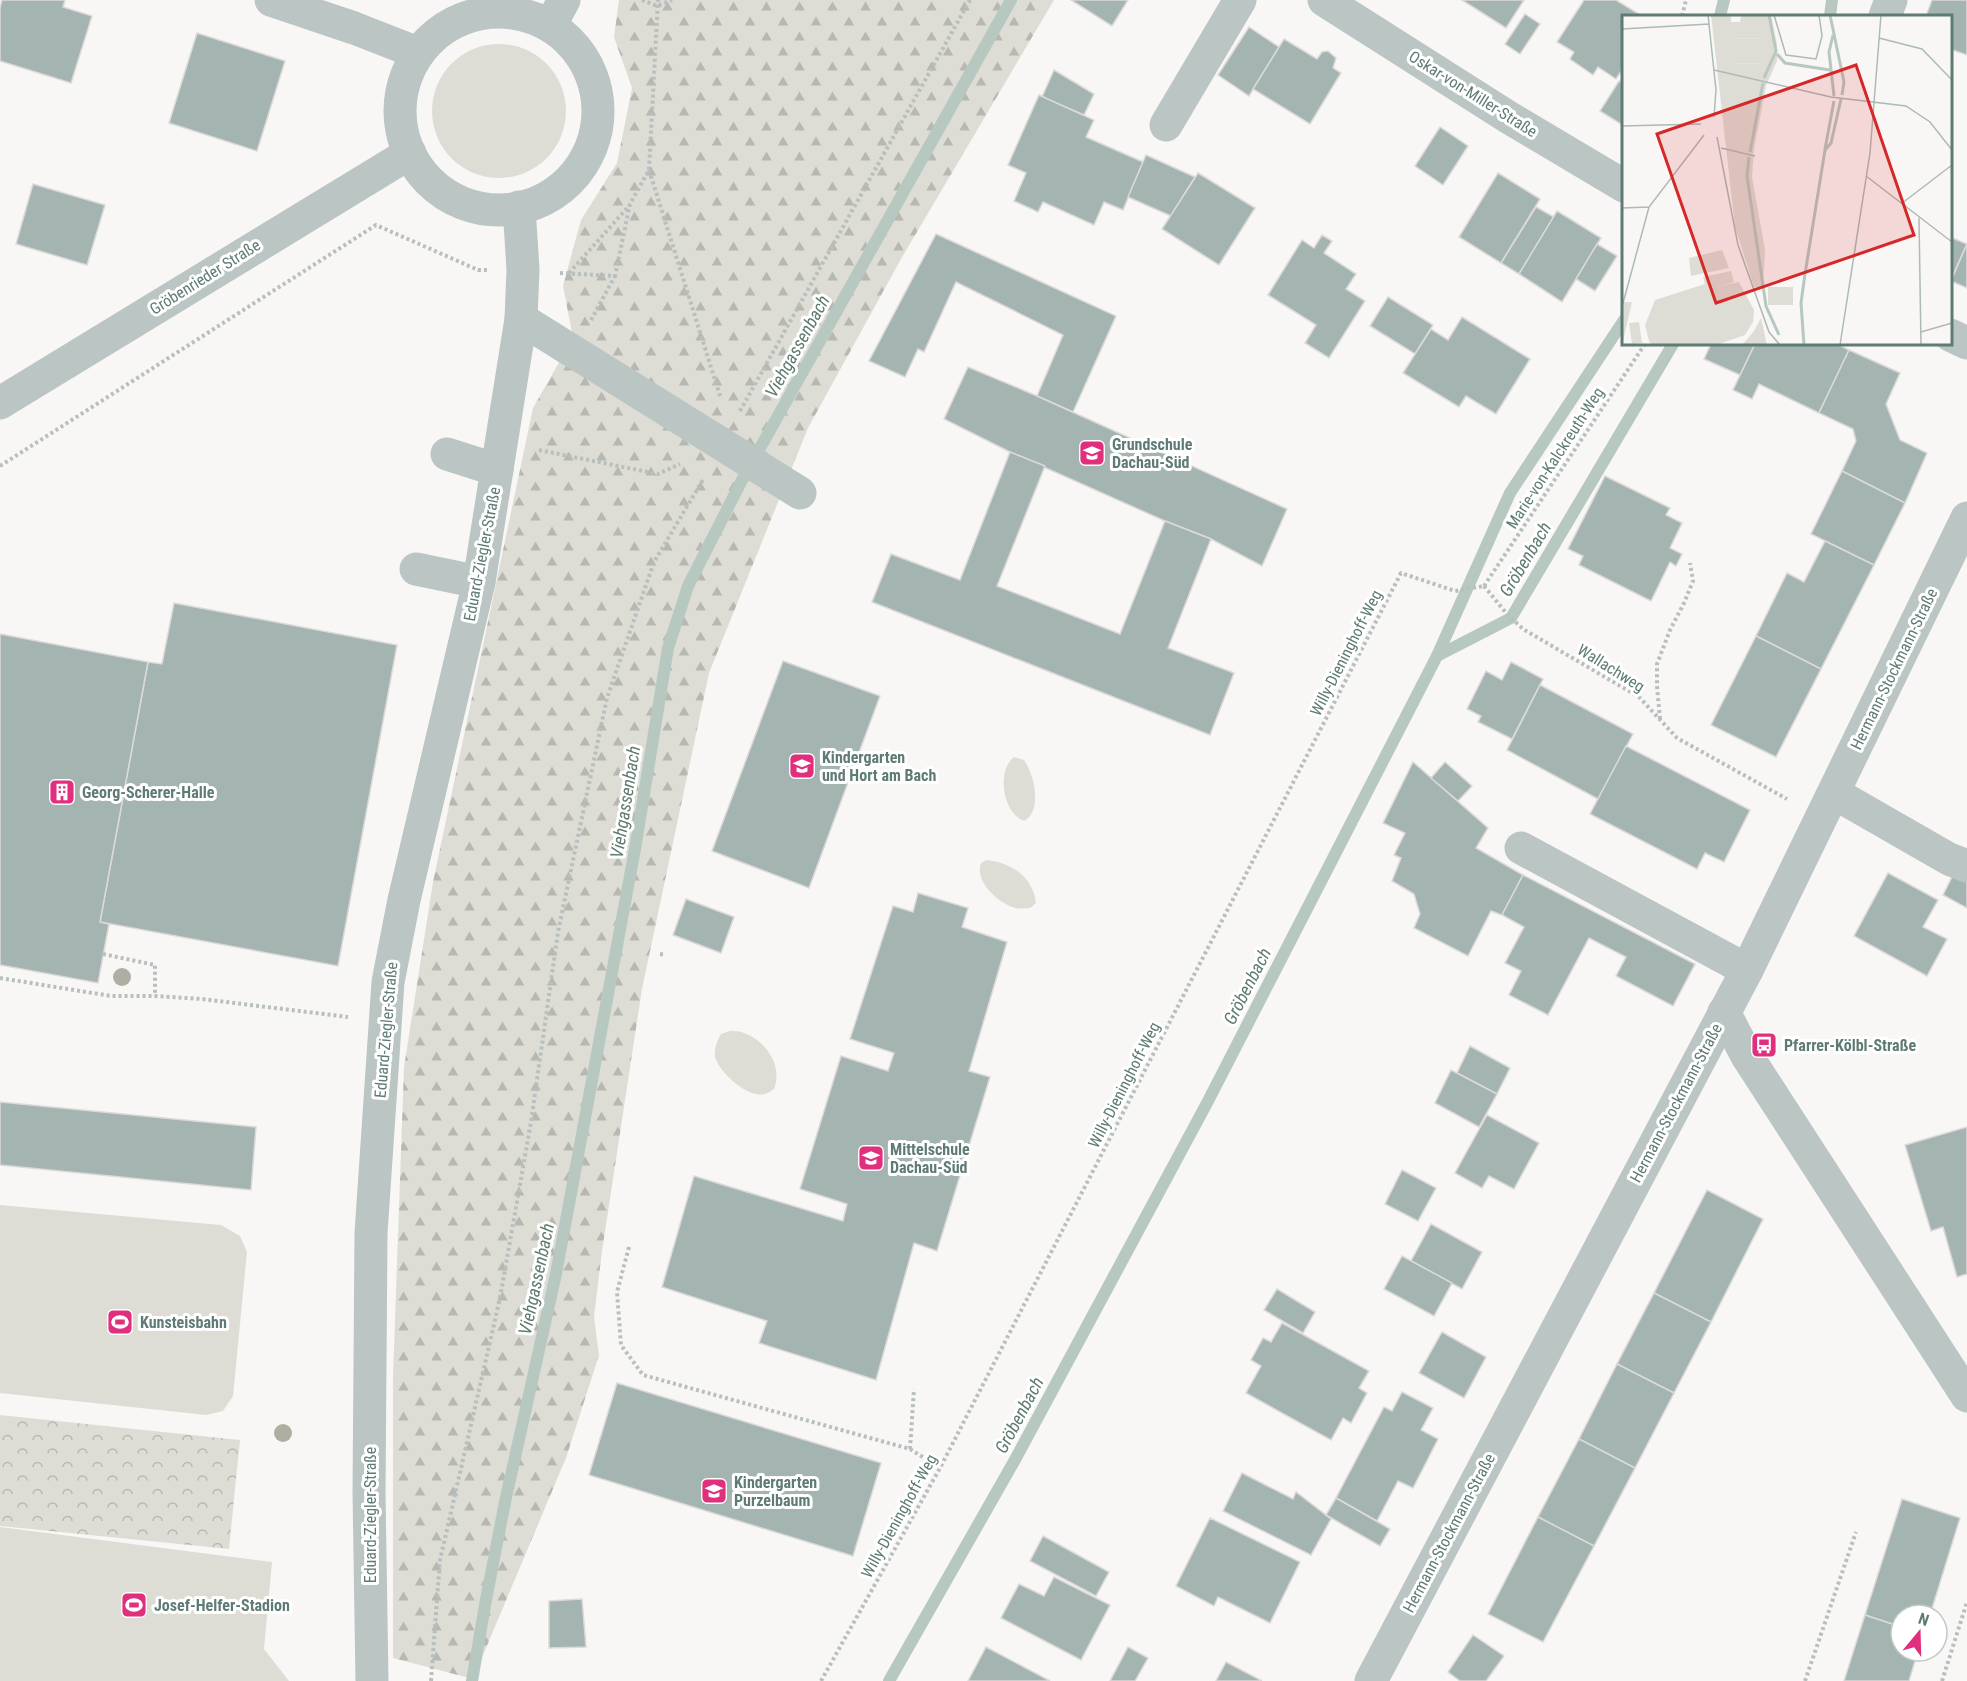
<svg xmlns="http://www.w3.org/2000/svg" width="1967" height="1681" viewBox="0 0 1967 1681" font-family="'Roboto Condensed',sans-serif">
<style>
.grass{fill:#deddd5}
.forest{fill:url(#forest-firs)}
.park{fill:url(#park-crowns)}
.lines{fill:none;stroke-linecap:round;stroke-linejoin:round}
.stream{stroke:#b7c8c0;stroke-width:12}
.building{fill:#a4b4b0;stroke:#dbd9d9;stroke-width:1.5}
.path{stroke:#b8bfbe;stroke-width:4;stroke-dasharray:3 3;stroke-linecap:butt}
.minor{stroke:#bbc5c3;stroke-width:33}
.tree{fill:#aeaea2}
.labels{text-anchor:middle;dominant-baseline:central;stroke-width:6;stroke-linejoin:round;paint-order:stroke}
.street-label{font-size:16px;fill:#5f7b75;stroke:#fff}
.poi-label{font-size:16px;font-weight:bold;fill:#5f7b75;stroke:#fff;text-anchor:start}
.water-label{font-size:18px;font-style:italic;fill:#5f7b70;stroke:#fff}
.inset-river{fill:none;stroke:#b7c8c0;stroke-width:3}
.inset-road{fill:none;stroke:#adbab6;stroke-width:1.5}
.view{fill:#d62828;fill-opacity:0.15;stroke:#d62828;stroke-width:3}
.inset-edge{fill:none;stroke:#5f7b75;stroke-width:3}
</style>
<defs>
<pattern id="forest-firs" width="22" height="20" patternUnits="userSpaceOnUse" patternTransform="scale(1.5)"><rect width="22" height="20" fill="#deddd5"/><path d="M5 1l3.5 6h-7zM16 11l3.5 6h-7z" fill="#b7b8b1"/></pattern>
<pattern id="park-crowns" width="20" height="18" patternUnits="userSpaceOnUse" patternTransform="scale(1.5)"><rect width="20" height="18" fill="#deddd5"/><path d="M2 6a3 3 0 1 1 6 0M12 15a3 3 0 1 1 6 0" fill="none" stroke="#b7b8b1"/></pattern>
</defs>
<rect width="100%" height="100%" fill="#f9f7f6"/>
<!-- grass -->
<g class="grass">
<circle cx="499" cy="111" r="67"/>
<path d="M1014,757l10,3c10,14 19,51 0,61 -21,-7 -28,-50 -10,-64z"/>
<path d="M987,860c25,3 46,17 49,43l-6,5c-5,0 -10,1 -15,0 -17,-5 -41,-27 -34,-45z"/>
<path d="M730,1031c4,0 10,0 14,2 23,8 39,34 30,56 -3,2 -6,4 -9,5 -17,5 -46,-22 -50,-37 -1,-8 2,-16 6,-23z"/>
<path d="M0,1205l221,20 19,11 7,16 -14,144 -10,15 -17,4 -206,-22z"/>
<path d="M0,1527l272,35 -8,87 25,32h-289z"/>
</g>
<!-- forest -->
<path class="forest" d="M619,0h435l-153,259 -93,169 -99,245 -67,316 -40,262 -8,66 5,38 -33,103 -93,221 -80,-21v-283l11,-308 29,-185 100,-474 40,-70 -10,-52 18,-66 36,-57 15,-75 -18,-51z"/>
<!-- park -->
<path class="park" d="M0,1415l240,25 -11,109 -229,-23z"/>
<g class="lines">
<!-- stream -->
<g class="stream">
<path d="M1720,16l4,-16"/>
<path d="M1830,16l2,-16"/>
<path d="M1437,656l73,-163 114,-173"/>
<path d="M472,1681l13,-76 20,-103 51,-228 79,-425 33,-201 20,-62 53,-104 270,-482"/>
<path d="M889,1681l127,-223 191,-355 230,-447 74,-38 162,-274"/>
</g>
</g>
<!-- building -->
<g class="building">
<path d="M2,0h63l-2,7 29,9 -21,67 -71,-22v-53z"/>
<path d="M1071,0h57l-16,26z"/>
<path d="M1462,0h62l-18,28z"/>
<path d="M1584,0h32l26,16h-18v51l-8,12 -18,-12 -5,8 -23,-16 4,-7 -17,-10z"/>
<path d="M1932,0h35v55l-17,-6v-33h-24z"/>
<path d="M1525,14l15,10 -20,30 -15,-10z"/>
<path d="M1249,27l30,20 -30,49 -31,-21z"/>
<path d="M197,33l88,28 -28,90 -88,-28z"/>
<path d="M1284,39l33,20 5,-7 6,-1 8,7 -3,10 8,5 -31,51 -57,-35z"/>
<path d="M1054,70l40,24 -10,21 -42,-18z"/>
<path d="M1619,81l5,3v42l-24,-15z"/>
<path d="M1039,95l55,25 -8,17 57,25 -20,48 -19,-8 -10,23 -51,-23 -5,10 -24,-11 12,-28 -18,-8z"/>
<path d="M1440,127l28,19 -25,39 -28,-19z"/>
<path d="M1146,155l49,22 -24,39 -43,-19z"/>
<path d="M1198,173l57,35 -36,57 -57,-36z"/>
<path d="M1498,173l42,26 -39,64 -42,-26z"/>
<path d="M33,184l72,21 -18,60 -71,-21z"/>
<path d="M1536,207l18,10 -35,57 -18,-11z"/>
<path d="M1557,211l44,27 -39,64 -43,-28z"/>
<path d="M936,234l180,82 -43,96 -36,-16 26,-61 -107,-53 -32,70 -6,-3 -13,28 -36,-16z"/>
<path d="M1322,235l10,6 -8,12 32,21 -10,15 19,12 -36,57 -24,-15 11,-18 -48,-30 34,-55 12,8z"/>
<path d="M1950,237l17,7 -14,31 -3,-1z"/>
<path d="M1597,244l20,12 -22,35 -19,-12z"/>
<path d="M1967,244v44l-16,-7z"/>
<path d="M1388,297l45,28 -18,29 -45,-28z"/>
<path d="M1462,317l68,42 -34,55 -30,-18 -7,11 -56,-34 28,-44 17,11z"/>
<path d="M1711,344h44l-15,31 -36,-16z"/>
<path d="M1755,344h82l12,6 -30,63 -60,-29 -7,15 -19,-9z"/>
<path d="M1849,350l51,23 -14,31 14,36 27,13 -22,50 -63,-32 14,-30 -3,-12 -34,-16z"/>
<path d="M968,367l69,29 250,113 -25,57 -51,-27 -46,-18 -155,-69 -66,-33z"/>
<path d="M1010,452l35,14 -48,120 123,48 45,-113 46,18 -43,109 66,25 -24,62 -338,-133 19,-48 69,26z"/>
<path d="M1842,471l63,32 -31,62 -63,-31z"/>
<path d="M1605,476l65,32 -4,7 16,8 -12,25 12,6 -6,12 -6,-4 -19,39 -72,-36 4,-9 -15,-7z"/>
<path d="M1825,541l49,24 -53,104 -65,-33 31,-63 17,9z"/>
<path d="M174,603l223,42 -59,321 -238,-44 48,-260 14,2z"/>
<path d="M0,634l148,28 -48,260 9,2 -11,59 -98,-18z"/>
<path d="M1756,636l65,33 -45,88 -65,-32z"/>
<path d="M783,661l97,35 -71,192 -97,-37z"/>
<path d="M1511,662l32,17 -31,60 -34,-17 3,-6 -14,-7 19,-38 16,9z"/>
<path d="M1540,685l93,49 -35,65 -91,-49z"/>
<path d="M1626,746l124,64 -26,52 -19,-9 -8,16 -107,-55z"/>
<path d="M1413,762l75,66 -12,20 47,27 -21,40 -11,-4 -23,45 -54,-28 6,-14 -6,-20 -22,-13 9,-23 -7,-3 11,-22 -22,-10z"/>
<path d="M1445,762l27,24 -14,15 -27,-23z"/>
<path d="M1955,871l12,7v30l-24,-13z"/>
<path d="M1888,873l50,27 -15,27 24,12 -20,37 -73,-40z"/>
<path d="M1523,875l172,89 -22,42 -57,-30 10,-19 -37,-19 -41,77 -39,-20 12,-24 -16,-8 19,-36 -22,-12z"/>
<path d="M918,893l50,15 -6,19 45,15 -38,129 21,6 -53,174 -23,-8 -38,137 -117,-37 8,-22 -105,-34 32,-111 149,45 4,-17 -47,-15 41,-133 47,15 6,-18 -44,-14 43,-133 20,6z"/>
<path d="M686,899l48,18 -13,36 -48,-18z"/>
<path d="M1470,1046l40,22 -13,26 -40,-21z"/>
<path d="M1451,1070l46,24 -18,33 -44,-24z"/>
<path d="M0,1102l256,25 -5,63 -251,-25z"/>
<path d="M1487,1115l52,28 -25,46 -25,-13 -7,12 -27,-15z"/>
<path d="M1967,1127v147l-10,3 -14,-50 -12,4 -26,-86z"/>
<path d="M1402,1170l34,18 -18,33 -33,-17z"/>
<path d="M1707,1190l56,29 -52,103 -57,-29z"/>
<path d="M1431,1224l51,28 -20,37 -51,-28z"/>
<path d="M1402,1256l50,27 -18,33 -50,-27z"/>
<path d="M1277,1289l38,23 -12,21 -39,-23z"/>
<path d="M1654,1293l57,29 -37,71 -57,-29z"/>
<path d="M1282,1323l87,48 -10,17 8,5 -16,30 -8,-5 -12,22 -85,-47 15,-27 -10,-6 12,-22 8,4z"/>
<path d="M1442,1332l44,25 -22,41 -45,-25z"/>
<path d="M1617,1364l57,29 -39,75 -56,-29z"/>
<path d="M617,1383l264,80 -28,93 -264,-81z"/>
<path d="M1402,1392l31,16 -12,22 17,9 -25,49 -15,-7 -21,40 -41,-23 48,-91 8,4z"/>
<path d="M1579,1439l56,29 -41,78 -56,-29z"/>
<path d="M1242,1473l51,26 3,-7 35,27 -20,36 -88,-44z"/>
<path d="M1336,1498l54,31 -10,17 -54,-31z"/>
<path d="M1902,1499l58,19 -30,97h-29v12l-36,-12z"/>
<path d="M1538,1517l56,29 -51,96 -55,-28z"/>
<path d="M1210,1518l90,44 -30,61 -52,-26 -4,9 -38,-20z"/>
<path d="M1043,1536l66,36 -13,24 -66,-35z"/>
<path d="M1054,1577l56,28 -29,55 -80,-42 18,-34 25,12z"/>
<path d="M582,1599l4,48 -37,1v-47z"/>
<path d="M1865,1615l36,12v24h17l-9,30h-65z"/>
<path d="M1473,1635l31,21 -18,25h-26l-12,-9z"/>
<path d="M986,1647l64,34h-82z"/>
<path d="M1128,1647l20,11 -13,23h-25z"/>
<path d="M1226,1662l36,19h-46z"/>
</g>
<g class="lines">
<!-- path -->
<g class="path">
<path d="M642,0l15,6 15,-6"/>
<path d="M1682,16l4,-16"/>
<path d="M649,170l72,229"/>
<path d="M560,273l55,3 15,-72 19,-34 9,-170"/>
<path d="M569,273l61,-68"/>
<path d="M591,320l24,-44"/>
<path d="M740,411l230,-411"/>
<path d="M539,450l119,24 22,-10"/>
<path d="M0,466l376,-241 102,45h9"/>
<path d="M1484,586l23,28 16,15 116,68 38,41 110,61"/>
<path d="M1484,586l161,-242"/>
<path d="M1660,719l-3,-33v-22l13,-34 14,-27 9,-22 -3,-18"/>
<path d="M103,954l52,11v31"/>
<path d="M660,954l6,1"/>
<path d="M0,978l111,18h44l47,3 146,18"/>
<path d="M629,1247l-12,45 4,53 22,30 267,74 30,19"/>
<path d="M910,1449l4,-60"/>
<path d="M431,1681l9,-121 60,-262 31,-176 27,-190 49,-234 47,-136 50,-84"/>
<path d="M821,1681l119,-213 461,-895 54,18 29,-5"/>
<path d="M1805,1681l51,-149"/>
<path d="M1942,1681l25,-79"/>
</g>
<!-- minor -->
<g class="minor">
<path d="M271,0l83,28 64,25"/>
<path d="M1324,0l184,117 116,69"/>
<circle cx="499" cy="111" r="99"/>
<path d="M1885,16l6,-16"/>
<path d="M550,26l14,-26"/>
<path d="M1166,125l74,-125"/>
<path d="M521,319l279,174"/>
<path d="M1950,335l17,8"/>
<path d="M0,403l410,-250"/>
<path d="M447,454l50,16"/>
<path d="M416,569l63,13"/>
<path d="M1834,793l115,66 18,7"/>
<path d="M1521,848l226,122"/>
<path d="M1724,1012l23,44 220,340"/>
<path d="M372,1681l-3,-189 2,-259 17,-251 16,-82 75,-318 42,-263 2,-50 -4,-62"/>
<path d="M1371,1681l376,-711 220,-452"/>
</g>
</g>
<!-- trees -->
<g class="tree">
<circle cx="122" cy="977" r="9"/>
<circle cx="283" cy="1433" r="9"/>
</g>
<!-- icons -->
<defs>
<symbol id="school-square" viewBox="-11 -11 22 22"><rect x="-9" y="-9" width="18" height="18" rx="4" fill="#e02f7d" stroke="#fff"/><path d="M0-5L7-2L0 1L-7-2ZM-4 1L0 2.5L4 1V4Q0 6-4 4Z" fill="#fff"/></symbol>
<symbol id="building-square" viewBox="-11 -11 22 22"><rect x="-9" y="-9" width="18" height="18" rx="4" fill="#e02f7d" stroke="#fff"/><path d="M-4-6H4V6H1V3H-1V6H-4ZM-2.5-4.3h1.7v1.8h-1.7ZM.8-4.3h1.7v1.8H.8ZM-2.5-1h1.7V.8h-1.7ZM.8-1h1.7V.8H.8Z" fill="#fff"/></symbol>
<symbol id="bus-square" viewBox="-11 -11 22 22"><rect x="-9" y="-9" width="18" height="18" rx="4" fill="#e02f7d" stroke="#fff"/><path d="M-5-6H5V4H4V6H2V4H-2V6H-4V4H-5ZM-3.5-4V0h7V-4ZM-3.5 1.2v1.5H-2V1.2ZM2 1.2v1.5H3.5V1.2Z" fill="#fff"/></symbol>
<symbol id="stadium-square" viewBox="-11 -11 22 22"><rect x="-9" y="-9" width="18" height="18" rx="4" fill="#e02f7d" stroke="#fff"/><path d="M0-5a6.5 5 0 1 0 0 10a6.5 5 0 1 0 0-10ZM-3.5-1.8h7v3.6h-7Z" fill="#fff"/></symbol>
</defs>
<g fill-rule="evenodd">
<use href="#school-square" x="1077" y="438" width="30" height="30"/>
<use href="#school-square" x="787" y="751" width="30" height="30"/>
<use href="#building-square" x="47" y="777" width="30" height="30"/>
<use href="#bus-square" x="1749" y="1030" width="30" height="30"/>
<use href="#school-square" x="856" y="1143" width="30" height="30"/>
<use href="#stadium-square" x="105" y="1307" width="30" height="30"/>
<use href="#school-square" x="699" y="1476" width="30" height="30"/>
<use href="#stadium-square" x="119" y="1590" width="30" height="30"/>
</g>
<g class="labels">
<!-- street labels -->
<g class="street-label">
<text transform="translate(1473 94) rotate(32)">Oskar-von-Miller-Straße</text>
<text transform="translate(205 277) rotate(-32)">Gröbenrieder Straße</text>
<text transform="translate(1555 458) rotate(-57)">Marie-von-Kalckreuth-Weg</text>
<text transform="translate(482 554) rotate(-79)">Eduard-Ziegler-Straße</text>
<text transform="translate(1346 653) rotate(-63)">Willy-Dieninghoff-Weg</text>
<text transform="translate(1611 668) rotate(32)">Wallachweg</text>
<text transform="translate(1894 669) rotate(-64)">Hermann-Stockmann-Straße</text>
<text transform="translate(386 1030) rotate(-85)">Eduard-Ziegler-Straße</text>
<text transform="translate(1124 1085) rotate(-63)">Willy-Dieninghoff-Weg</text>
<text transform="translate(1676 1103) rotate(-62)">Hermann-Stockmann-Straße</text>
<text transform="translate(370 1515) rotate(-90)">Eduard-Ziegler-Straße</text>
<text transform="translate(899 1516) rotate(-61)">Willy-Dieninghoff-Weg</text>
<text transform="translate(1449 1533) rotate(-62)">Hermann-Stockmann-Straße</text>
</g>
<!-- poi labels -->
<g class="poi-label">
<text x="1112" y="444">Grundschule<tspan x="1112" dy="18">Dachau-Süd</tspan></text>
<text x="822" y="757">Kindergarten<tspan x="822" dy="18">und Hort am Bach</tspan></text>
<text x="82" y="792">Georg-Scherer-Halle</text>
<text x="1784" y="1045">Pfarrer-Kölbl-Straße</text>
<text x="890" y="1149">Mittelschule<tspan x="890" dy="18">Dachau-Süd</tspan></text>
<text x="140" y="1322">Kunsteisbahn</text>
<text x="734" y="1482">Kindergarten<tspan x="734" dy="18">Purzelbaum</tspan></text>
<text x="154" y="1605">Josef-Helfer-Stadion</text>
</g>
<!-- water labels -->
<g class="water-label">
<text transform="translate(797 346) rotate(-61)">Viehgassenbach</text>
<text transform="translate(1525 559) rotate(-59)">Gröbenbach</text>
<text transform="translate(625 802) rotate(-81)">Viehgassenbach</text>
<text transform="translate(1247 986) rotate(-63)">Gröbenbach</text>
<text transform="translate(536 1279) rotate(-78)">Viehgassenbach</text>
<text transform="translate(1019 1415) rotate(-62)">Gröbenbach</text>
</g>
</g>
<!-- overview -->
<g transform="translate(1622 15)">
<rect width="330" height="330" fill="#f9f7f6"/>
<path d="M109,23l34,1v25l-35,-1zM100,235l7,18 -38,8 -2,-18zM117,267l15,28 -1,12 -8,13 -29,10h-64l-3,-4 -4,-16 10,-25 50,-16 1,4zM17,307l3,21 -10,1 -3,-21z" fill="#deddd5"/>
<path d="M89,0h20v7h9l1,-7h30l6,30v16l-11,25 -12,63 -2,28 13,73 -2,37h-9l-19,-60zM109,23l34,1v25l-34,-1zM0,287h10l-10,43zM139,303l6,27h-25l12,-14z" fill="#deddd5" fill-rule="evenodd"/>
<path d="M109,256l3,11 -28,7 -3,-12zM146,272h25v18h-25z" fill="#deddd5"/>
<path class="inset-river" d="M208,0l14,67 -2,13M211,20l-4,17 5,44M155,39l8,9 45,7M142,63l12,-27 -7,-36M203,134l9,-48M128,137l13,-69M127,142l-2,19 19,130 13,29M182,330l-3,-42 4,-29 20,-124 6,-7 10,-44"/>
<path class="inset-road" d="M86,0l8,75 -2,27M152,0l12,40 30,4 6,-23 -3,-21M0,14l87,-5M257,23l43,11 30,31M92,55l117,27 75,9 24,16 22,28M0,111l79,-2M95,122l21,108 31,87 11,13M99,133l34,8M244,161l86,66M279,189l51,-39M0,193l27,-1M297,203l2,127M0,292l27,-100 55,-72M299,317l31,-9M218,330l30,-192 11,-138"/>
<path class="view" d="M234,50l58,170 -198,68 -59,-169z"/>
<rect width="330" height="330" class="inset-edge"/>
</g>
<!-- north arrow -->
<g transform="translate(1919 1633) rotate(19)"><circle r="28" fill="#ffffff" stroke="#bfcac8" stroke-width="1.5"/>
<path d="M0-4.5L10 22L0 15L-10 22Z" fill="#e02f7d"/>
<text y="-9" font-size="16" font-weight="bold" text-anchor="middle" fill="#5f7b75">N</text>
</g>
</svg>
